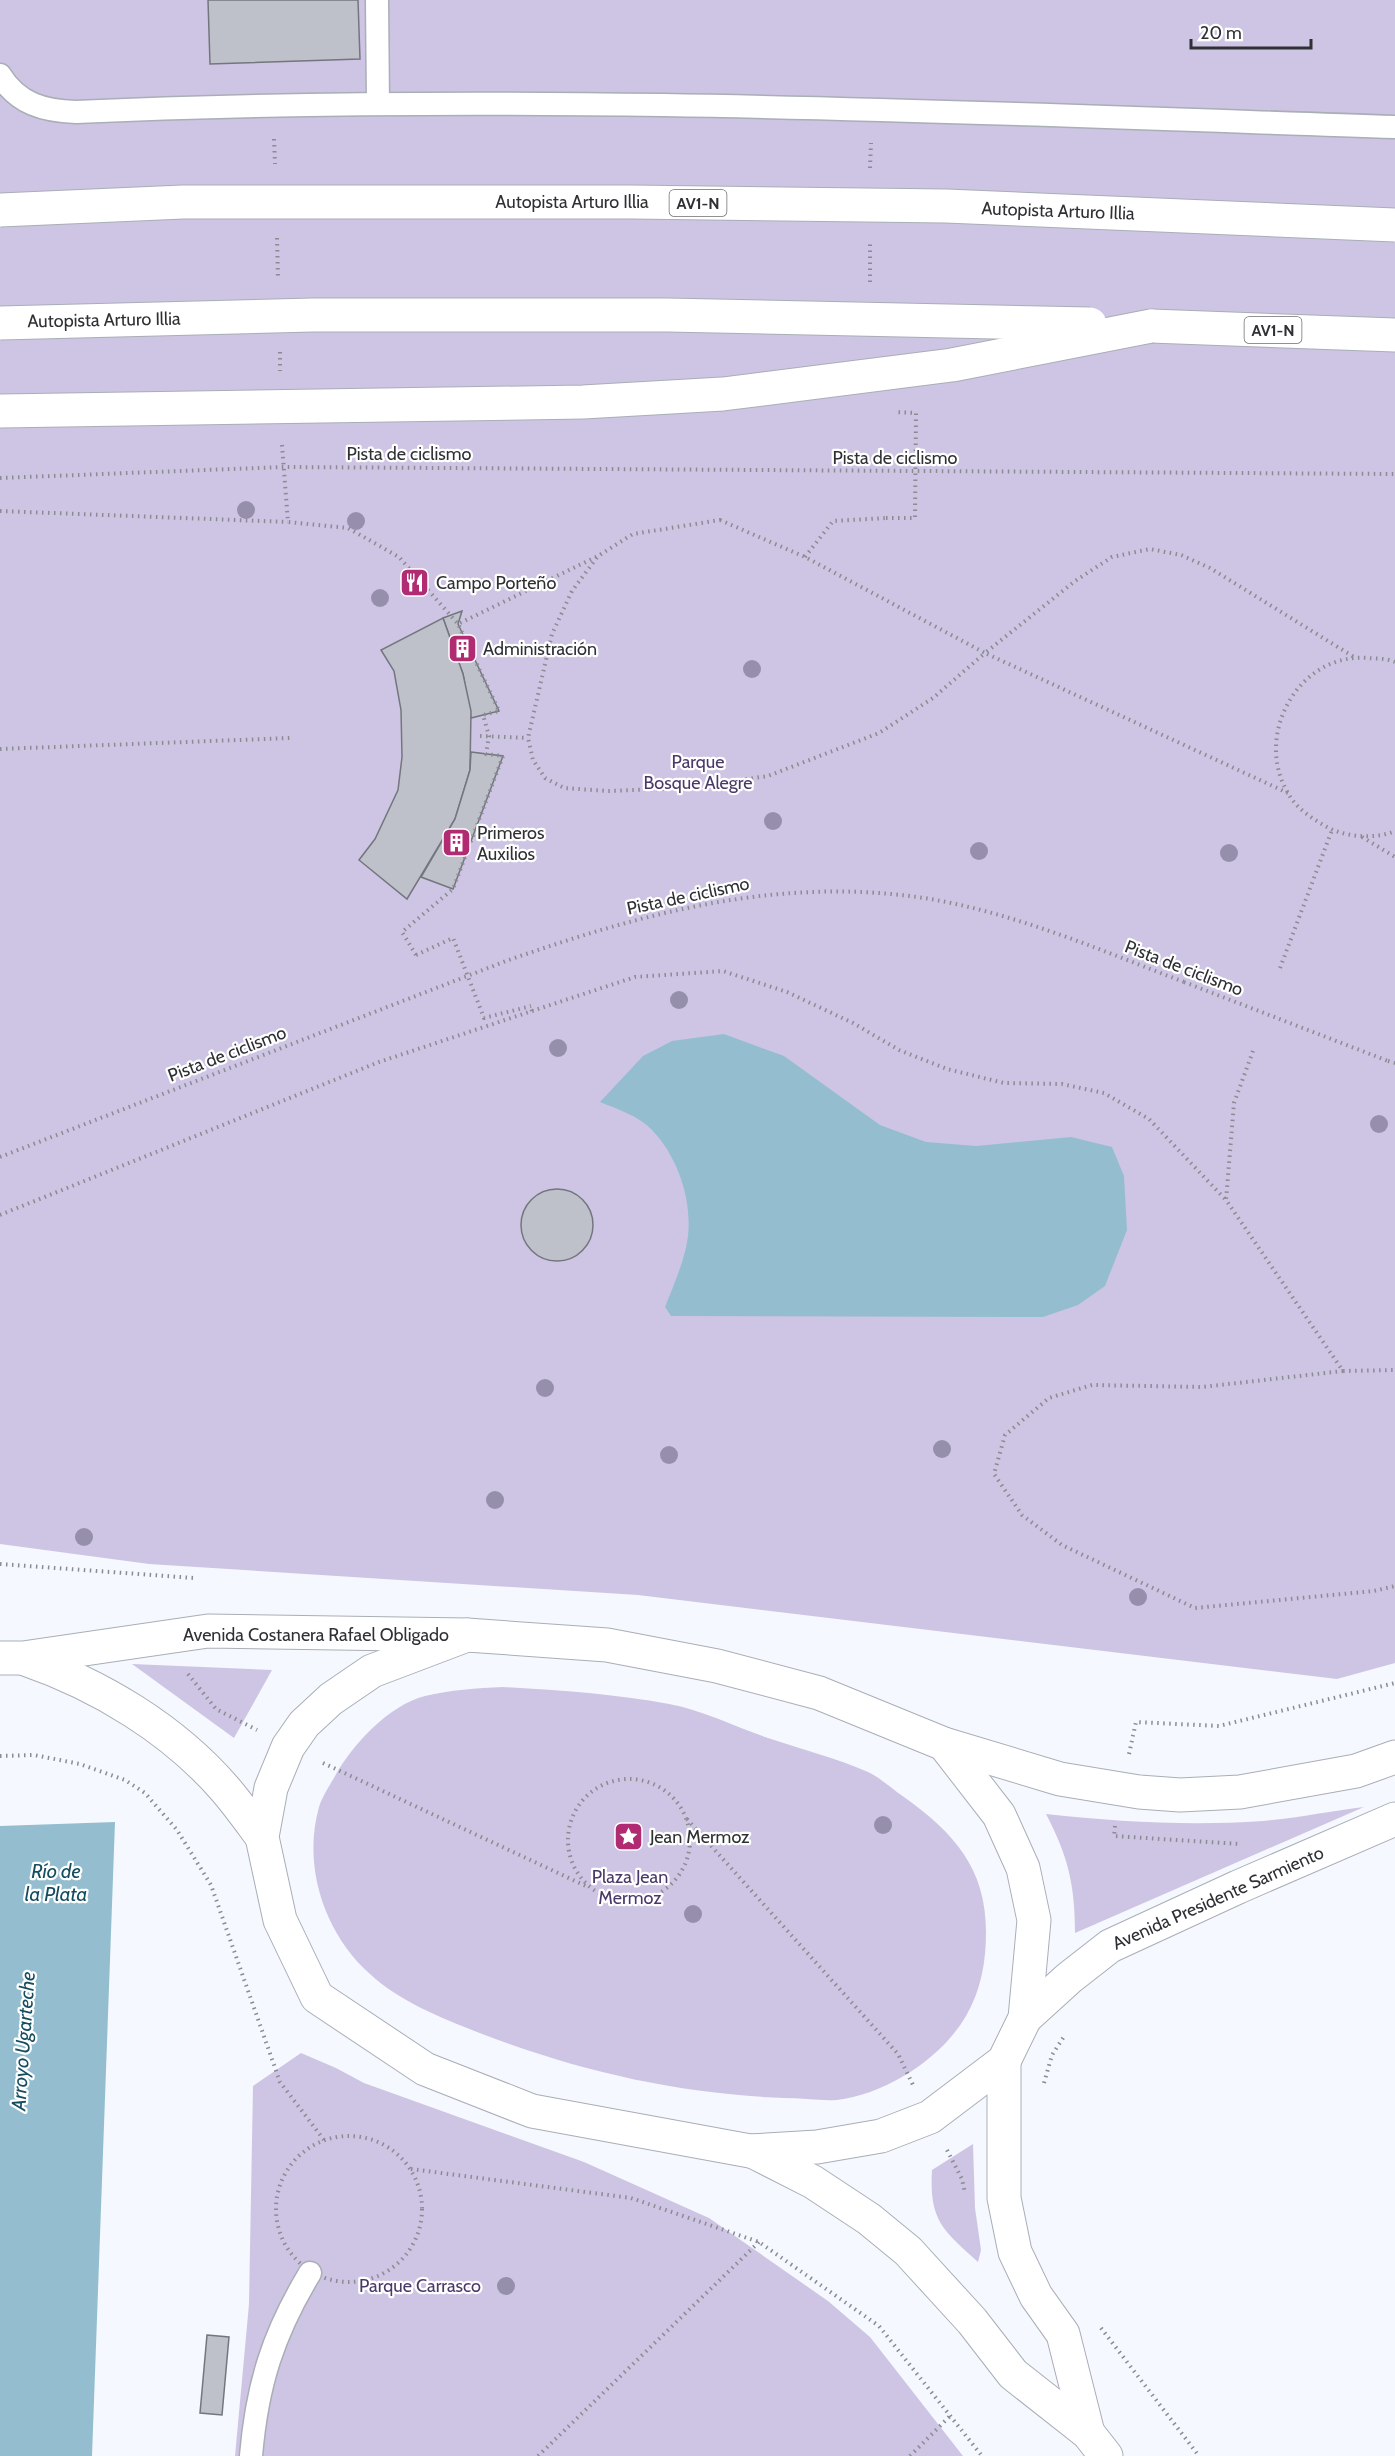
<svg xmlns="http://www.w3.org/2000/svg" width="1395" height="2456" viewBox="0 0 1395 2456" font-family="Cabin,sans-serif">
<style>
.green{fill:#cec5e4}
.water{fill:#94becf}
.building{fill:#bec0ca;stroke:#74767f;stroke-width:1.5}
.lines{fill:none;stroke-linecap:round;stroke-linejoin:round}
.lane-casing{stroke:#a9aeb7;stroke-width:25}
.secondary-casing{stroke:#a9aeb7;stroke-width:35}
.highway-casing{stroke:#a9aeb7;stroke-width:35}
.path{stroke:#8a8c91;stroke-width:4;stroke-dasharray:1.5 4.5;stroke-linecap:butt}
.lane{stroke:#fff;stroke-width:22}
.secondary{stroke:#fff;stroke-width:33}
.highway{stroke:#fff;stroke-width:33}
.highway-bridge-casing{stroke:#a9aeb7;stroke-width:35;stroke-linecap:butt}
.path-bridge{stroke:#8a8c91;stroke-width:4;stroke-dasharray:1.5 4.5;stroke-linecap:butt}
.highway-bridge{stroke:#fff;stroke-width:33}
.tree{fill:#968fac}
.labels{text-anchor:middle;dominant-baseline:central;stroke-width:4.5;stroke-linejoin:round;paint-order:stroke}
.shield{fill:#fff;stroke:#6d6e70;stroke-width:1.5}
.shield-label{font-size:16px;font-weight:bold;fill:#2e3033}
.street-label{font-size:18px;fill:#2e3033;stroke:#fff}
.poi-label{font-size:18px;fill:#2e3033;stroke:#fff;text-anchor:start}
.park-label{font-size:18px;fill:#493969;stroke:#fff}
.water-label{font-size:20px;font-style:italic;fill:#154d60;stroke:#fff}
</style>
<rect width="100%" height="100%" fill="#f5f8fe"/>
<!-- green -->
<g class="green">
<path d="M0,0h1395v1663l-58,16 -699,-84 -489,-31 -149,-20z"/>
<path d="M132,1664l140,6 -38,68z"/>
<path d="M503,1687c55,3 112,7 166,17 33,6 67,23 99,34 33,11 68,20 100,34 13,6 24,17 36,25 50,36 82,71 82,135 0,30 -5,58 -20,84 -25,43 -80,78 -129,84 -17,1 -36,-2 -53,-2 -106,-4 -207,-27 -307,-66 -36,-14 -78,-31 -107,-58 -45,-40 -68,-107 -51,-167 3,-10 11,-22 16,-31 17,-31 54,-71 90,-80 25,-6 52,-8 78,-9z"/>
<path d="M1364,1807l-289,126c0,-48 -7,-77 -29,-119 73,8 144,12 217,7 34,-3 68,-10 101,-14z"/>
<path d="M301,2053l35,15 28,15 220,79 125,56 119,83 42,36 93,119h-728l14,-152 4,-218z"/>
<path d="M973,2144l2,64 6,42 -3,12c-35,-32 -49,-41 -46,-92z"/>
</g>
<!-- water -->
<g class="water">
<path d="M724,1034l60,22 96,69 46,17 50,4 95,-9 41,10 12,29 3,54 -22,56 -27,19 -35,12 -372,-1 -6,-9c9,-23 20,-47 23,-71 4,-36 -10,-79 -36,-106 -13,-14 -35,-21 -52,-28l43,-46 29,-15z"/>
<path d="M115,1822l-23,634h-92v-630z"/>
</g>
<!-- building -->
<g class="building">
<path d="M208,0h150l2,59 -150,5z"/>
<path d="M462,611l-4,13 41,87 -28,7 -8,-44 -20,-56z"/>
<path d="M443,618l20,56 8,37 -1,59 -15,49 -48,80 -48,-39 16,-21 23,-49 4,-33 -1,-47 -7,-39 -13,-21z"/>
<path d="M471,752l32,4 -50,133 -32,-12 34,-58 15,-49z"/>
<circle cx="557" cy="1225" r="36"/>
<path d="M207,2335l22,2 -7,78 -22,-2z"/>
</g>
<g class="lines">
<defs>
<g id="lane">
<path d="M377,0l1,103"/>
<path d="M0,75c18,29 44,36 76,37 440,-20 880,0 1319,15"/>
<path d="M251,2456c6,-71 22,-122 59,-183"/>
</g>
<g id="secondary">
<path d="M467,1635l-95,36 -41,28 -27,25 -16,23 -17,41 -9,49 18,83 37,77 108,72 107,42 218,40 67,-4 64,-11 49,-19 74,-56 21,-43 9,-98 -11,-52 -24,-53 -55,-71"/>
<path d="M0,1658h23l185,-27 259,4 140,10 110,21 102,27 125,51 116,35 79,13 41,3 60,-3 116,-21 39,-14"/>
<path d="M25,1659c75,26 148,70 200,130 13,15 25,32 37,48"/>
<path d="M1025,2018l44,-40 41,-32 128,-59 157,-68"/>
<path d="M1004,2061v137l11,54 21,44 27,38 25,99"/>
<path d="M752,2151l61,31 56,37 39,32 64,70 41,53 75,59 18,23"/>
</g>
<path id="highway" d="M1151,326l244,9"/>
</defs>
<!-- lane casing -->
<use href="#lane" class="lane-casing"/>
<!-- secondary casing -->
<use href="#secondary" class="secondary-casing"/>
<!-- highway casing -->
<use href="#highway" class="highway-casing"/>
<!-- path -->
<g class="path">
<path d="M274,139l1,25"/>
<path d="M870,168l1,-25"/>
<path d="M277,238l1,40"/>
<path d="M870,282v-40"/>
<path d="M280,352v19"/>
<path d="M282,445l6,77 60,6 51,29 59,67"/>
<path d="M0,478l283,-11 1112,7"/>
<path d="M0,511l288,11"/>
<path d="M720,520l85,37 180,96 -52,45 -54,35 -111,43 -81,12 -79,3 -44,-3 -19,-10 -12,-18 -5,-22 24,-104 20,-43 26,-35 35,-22z"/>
<path d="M805,557l28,-36 53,-3"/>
<path d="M1395,662c-8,-4 -18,-3 -27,-4 -69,-6 -115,77 -80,135 8,15 22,24 37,33 19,11 49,14 70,5"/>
<path d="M480,736l48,2"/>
<path d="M0,749l291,-11"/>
<path d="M1288,793l-303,-140 90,-72 37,-24 38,-8 31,6 29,13 144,89"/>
<path d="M1362,837l33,20"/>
<path d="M416,955l-14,-23 51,-43 50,-133 -17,-2 3,-18 -6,-21 16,-4 -41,-87 140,-68"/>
<path d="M1280,968l52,-138"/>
<path d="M532,1011l103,-34 88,-6 64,21 66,31 46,27 48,19 57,14 58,1 42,9 45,26 77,81"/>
<path d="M1253,1051l-19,52 -8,97 117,171 52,-1"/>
<path d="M1388,1061l7,2"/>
<path d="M0,1157l506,-196c137,-48 272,-85 418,-63 89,14 176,52 260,84"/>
<path d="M0,1215l379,-153 153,-51 -1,-5"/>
<path d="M1343,1371l-141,16 -110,-2 -43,13 -44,37 -11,39 28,41 40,30 133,63 179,-17 21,-5"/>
<path d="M0,1564l194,14"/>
<path d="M188,1674l28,35 41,21"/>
<path d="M1129,1754l7,-32 83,4 176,-43"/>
<path d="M0,1756l34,-1 46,9 45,16 20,13 32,37 34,55 69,197 44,58"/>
<path d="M323,1763l265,124"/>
<circle cx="629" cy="1840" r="61"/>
<path d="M687,1819l211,235 15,31"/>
<path d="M1115,1826l-1,10 126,8"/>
<path d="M1044,2083l8,-28 13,-20"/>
<circle cx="349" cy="2209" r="73"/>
<path d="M947,2150l15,29 3,14"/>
<path d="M411,2169l220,29 128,44 120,84 103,130"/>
<path d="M1101,2328l98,128"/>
<path d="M538,2456l221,-214"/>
<path d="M910,2456l40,-40"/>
</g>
<!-- lane -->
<use href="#lane" class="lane"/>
<!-- secondary -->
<use href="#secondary" class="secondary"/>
<!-- highway -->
<use href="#highway" class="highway"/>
<defs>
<g id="highway-bridge">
<path d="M0,210l183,-8h449l314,4 449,19"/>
<path d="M0,323l313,-8h354l423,9"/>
<path d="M0,411l583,-9 140,-8 229,-29 199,-39"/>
</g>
</defs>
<!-- highway-bridge casing -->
<use href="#highway-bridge" class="highway-bridge-casing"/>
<!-- path-bridge -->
<g class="path-bridge">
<path d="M886,518h29l1,-105 -21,-1"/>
<path d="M416,955l37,-17 31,80 47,-12"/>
<path d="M1184,982l204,79"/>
</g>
<!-- highway-bridge -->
<use href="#highway-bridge" class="highway-bridge"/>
</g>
<!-- trees -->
<g class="tree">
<circle cx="246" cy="510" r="9"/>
<circle cx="356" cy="521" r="9"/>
<circle cx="380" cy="598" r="9"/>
<circle cx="752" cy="669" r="9"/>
<circle cx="773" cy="821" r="9"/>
<circle cx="979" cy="851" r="9"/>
<circle cx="1229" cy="853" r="9"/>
<circle cx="679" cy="1000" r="9"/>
<circle cx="558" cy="1048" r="9"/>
<circle cx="1379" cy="1124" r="9"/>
<circle cx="545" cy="1388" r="9"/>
<circle cx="942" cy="1449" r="9"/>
<circle cx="669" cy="1455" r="9"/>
<circle cx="495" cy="1500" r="9"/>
<circle cx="84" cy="1537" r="9"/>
<circle cx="1138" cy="1597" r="9"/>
<circle cx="883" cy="1825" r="9"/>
<circle cx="693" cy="1914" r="9"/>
<circle cx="506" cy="2286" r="9"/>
</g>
<!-- icons -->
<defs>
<symbol id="restaurant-square" viewBox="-11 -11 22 22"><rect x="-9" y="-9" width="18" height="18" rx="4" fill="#b02b72" stroke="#fff"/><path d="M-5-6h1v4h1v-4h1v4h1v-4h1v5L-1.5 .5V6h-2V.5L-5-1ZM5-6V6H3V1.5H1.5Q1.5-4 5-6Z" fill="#fff"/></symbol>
<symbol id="building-square" viewBox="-11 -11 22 22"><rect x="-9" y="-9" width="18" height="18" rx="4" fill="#b02b72" stroke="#fff"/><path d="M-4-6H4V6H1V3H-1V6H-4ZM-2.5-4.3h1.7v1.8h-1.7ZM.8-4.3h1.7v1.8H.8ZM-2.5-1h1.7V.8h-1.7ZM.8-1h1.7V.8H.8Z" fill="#fff"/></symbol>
<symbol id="sight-square" viewBox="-11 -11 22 22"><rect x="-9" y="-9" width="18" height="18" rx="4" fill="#b02b72" stroke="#fff"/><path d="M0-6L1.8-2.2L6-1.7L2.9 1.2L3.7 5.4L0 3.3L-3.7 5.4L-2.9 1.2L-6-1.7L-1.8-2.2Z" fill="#fff"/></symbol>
</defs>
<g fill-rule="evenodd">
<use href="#restaurant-square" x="398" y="566" width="33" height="33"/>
<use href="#building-square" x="446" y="632" width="33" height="33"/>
<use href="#building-square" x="440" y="826" width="33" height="33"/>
<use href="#sight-square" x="612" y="1820" width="33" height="33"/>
</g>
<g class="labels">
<!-- shield labels -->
<g class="shield">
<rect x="669.5" y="190" width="57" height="26" rx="4.5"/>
<rect x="1244.5" y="317" width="57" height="26" rx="4.5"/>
</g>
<g class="shield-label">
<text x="698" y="203">AV1-N</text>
<text x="1273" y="330">AV1-N</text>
</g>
<!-- street labels -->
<g class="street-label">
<text x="572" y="202">Autopista Arturo Illia</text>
<text transform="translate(1058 211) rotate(2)">Autopista Arturo Illia</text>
<text transform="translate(104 320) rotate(-1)">Autopista Arturo Illia</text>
<text x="409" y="454">Pista de ciclismo</text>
<text x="895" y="458">Pista de ciclismo</text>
<text transform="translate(688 896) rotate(-12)">Pista de ciclismo</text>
<text transform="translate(1184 968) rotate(21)">Pista de ciclismo</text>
<text transform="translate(227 1054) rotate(-21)">Pista de ciclismo</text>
<text x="316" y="1635">Avenida Costanera Rafael Obligado</text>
<text transform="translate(1218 1898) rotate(-24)">Avenida Presidente Sarmiento</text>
</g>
<!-- poi labels -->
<g class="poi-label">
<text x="436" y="583">Campo Porteño</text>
<text x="483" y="649">Administración</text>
<text x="477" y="833">Primeros<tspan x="477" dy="21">Auxilios</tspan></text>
<text x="650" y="1837">Jean Mermoz</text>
</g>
<!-- park labels -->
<g class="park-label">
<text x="698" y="762">Parque<tspan x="698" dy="21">Bosque Alegre</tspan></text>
<text x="630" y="1877">Plaza Jean<tspan x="630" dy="21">Mermoz</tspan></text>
<text x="420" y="2286">Parque Carrasco</text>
</g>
<!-- water labels -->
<g class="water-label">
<text x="56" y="1871">Río de<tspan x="56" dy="23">la Plata</tspan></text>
<text transform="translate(23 2041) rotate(-86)">Arroyo Ugarteche</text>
</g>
</g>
<!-- scale -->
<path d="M1191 39v9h120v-9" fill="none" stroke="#2e3033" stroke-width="3"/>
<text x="1200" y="39" font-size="18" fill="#2e3033" stroke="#ffffff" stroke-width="4.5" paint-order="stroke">20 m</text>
</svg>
